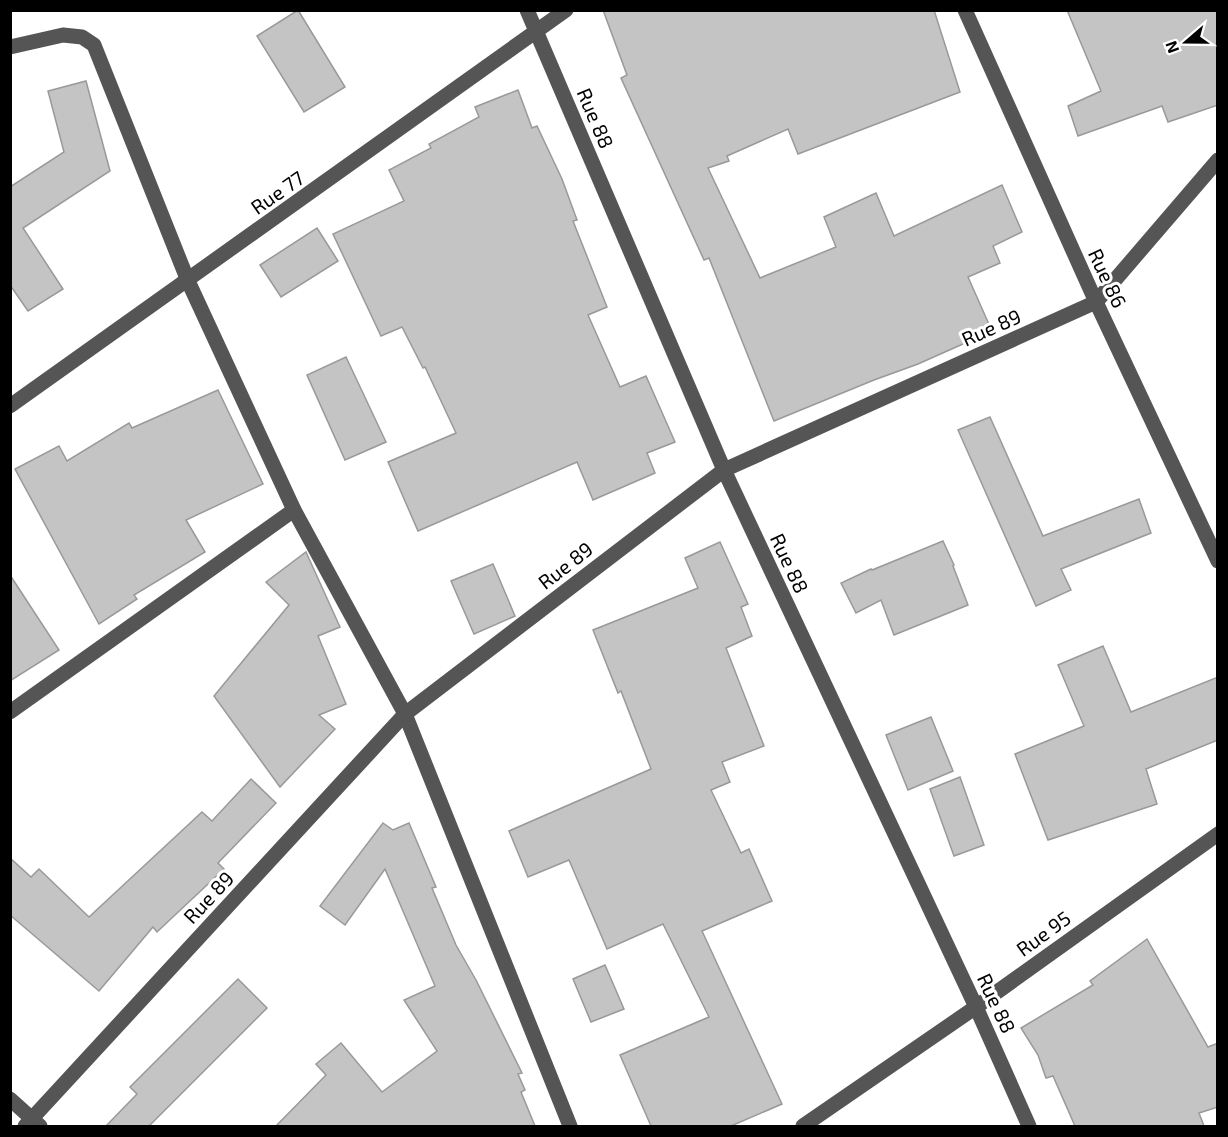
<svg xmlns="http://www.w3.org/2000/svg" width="1228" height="1137" viewBox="0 0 1228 1137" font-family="'Exo 2',sans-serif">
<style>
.building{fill:#c4c4c4;stroke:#999;stroke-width:1.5}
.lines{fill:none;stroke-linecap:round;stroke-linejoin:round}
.minor{stroke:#555;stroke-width:15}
.labels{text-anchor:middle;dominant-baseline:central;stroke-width:6;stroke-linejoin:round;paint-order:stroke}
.street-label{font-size:20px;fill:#000;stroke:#fff}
</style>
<rect width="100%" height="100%" fill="#fff"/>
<!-- building -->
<g class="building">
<path d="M298,10l47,77 -41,25 -47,-76z"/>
<path d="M603,10h331l26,82 -162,62 -10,-25 -61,27 2,5 -21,7 52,110 76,-31 -12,-30 52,-24 18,43 108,-51 20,47 -29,14 7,17 -32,14 24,54 -74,33 -44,16 -100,41 -65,-163 -5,2 -83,-182 6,-3z"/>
<path d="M1067,10h151v95l-50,17 -6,-16 -84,30 -10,-30 33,-15z"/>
<path d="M86,81l24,90 -87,57 40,61 -35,22 -18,-26v-98l54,-35 -16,-61z"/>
<path d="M518,90l14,38 5,-2 25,53 15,41 -4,1 34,86 -19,8 32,72 26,-11 29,66 -28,11 8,20 -62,27 -16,-38 -159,69 -30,-69 68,-29 -31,-66 -2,1 -21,-41 -21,9 -48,-102 71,-33 -15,-31 42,-22 -2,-4 50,-27 -4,-10z"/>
<path d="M317,228l21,33 -57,36 -21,-32z"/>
<path d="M346,357l40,85 -41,18 -38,-85z"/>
<path d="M218,390l45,94 -77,36 19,32 -71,43 3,4 -38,25 -84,-155 44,-23 8,15 62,-38 3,5z"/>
<path d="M990,417l53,119 96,-37 12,34 -90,36 10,21 -35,16 -78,-176z"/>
<path d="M943,541l11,24 -1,1 15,39 -74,30 -13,-35 -25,13 -15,-30 30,-14 1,1z"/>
<path d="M720,542l28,62 -7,3 11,29 -26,12 38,98 -42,16 8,20 -19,8 30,63 8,-4 23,52 -70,30 80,173 -51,22h-80l-31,-71 89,-38 -46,-93 -56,25 -38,-89 -41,17 -19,-46 142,-62 -30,-78 -3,2 -25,-63 105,-42 -13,-30z"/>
<path d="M306,552l34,75 -22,9 28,68 -27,11 16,14 -55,58 -66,-91 75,-91 -23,-23z"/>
<path d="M493,564l22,52 -41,18 -23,-53z"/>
<path d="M10,575l49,75 -49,31z"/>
<path d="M1103,646l28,66 87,-35v63l-72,29 11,35 -109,36 -33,-86 69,-28 -26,-61z"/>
<path d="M931,717l22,54 -45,19 -22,-55z"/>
<path d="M960,777l24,68 -30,11 -24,-67z"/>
<path d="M251,779l25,24 -58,60 6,6 -67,63 -4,-5 -54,64 -89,-76v-57l21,19 8,-8 50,48 113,-105 10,9z"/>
<path d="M383,823l10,7 16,-7 27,64 -4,1 24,57 20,35 46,93 -4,1 7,16 -4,2 14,34h-259l50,-51 -10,-11 25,-21 41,49 55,-41 -33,-51 31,-14 -50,-117 -40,56 -25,-19z"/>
<path d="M1147,939l61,108 10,-4v64l-19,6 5,13h-129l-22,-50 -7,2 -8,-23 -17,-27 72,-43 -3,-4z"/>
<path d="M605,965l19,44 -33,13 -18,-43z"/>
<path d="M238,979l29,29 -118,118h-43l31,-32 -7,-7z"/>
</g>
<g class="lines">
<!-- minor -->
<g class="minor">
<path d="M527,10l197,460 252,537 53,119"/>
<path d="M965,10l131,292 122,259"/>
<path d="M10,47l53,-12 19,2 12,8 94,236 106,229 111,204 165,412"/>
<path d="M10,406l556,-396"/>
<path d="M10,712l284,-202"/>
<path d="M10,1099l30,27"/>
<path d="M25,1126l380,-412 319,-244 372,-168 122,-142"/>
<path d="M803,1126l173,-119 242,-173"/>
</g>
</g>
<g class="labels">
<!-- street labels -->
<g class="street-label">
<text transform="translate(596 118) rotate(67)">Rue 88</text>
<text transform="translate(277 192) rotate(-35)">Rue 77</text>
<text transform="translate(1108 278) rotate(65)">Rue 86</text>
<text transform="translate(991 327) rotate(-24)">Rue 89</text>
<text transform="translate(790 563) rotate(65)">Rue 88</text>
<text transform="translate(565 565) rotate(-38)">Rue 89</text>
<text transform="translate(208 897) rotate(-47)">Rue 89</text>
<text transform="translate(1043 933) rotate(-36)">Rue 95</text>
<text transform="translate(997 1003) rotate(65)">Rue 88</text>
</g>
</g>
<!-- border -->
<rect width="1228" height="1137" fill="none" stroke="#000000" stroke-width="24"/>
<!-- north arrow -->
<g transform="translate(1186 42) rotate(250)" stroke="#ffffff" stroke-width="4.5" paint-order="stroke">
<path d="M0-4.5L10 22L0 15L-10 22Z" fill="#000000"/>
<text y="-9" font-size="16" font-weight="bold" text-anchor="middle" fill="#000000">N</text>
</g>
</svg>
